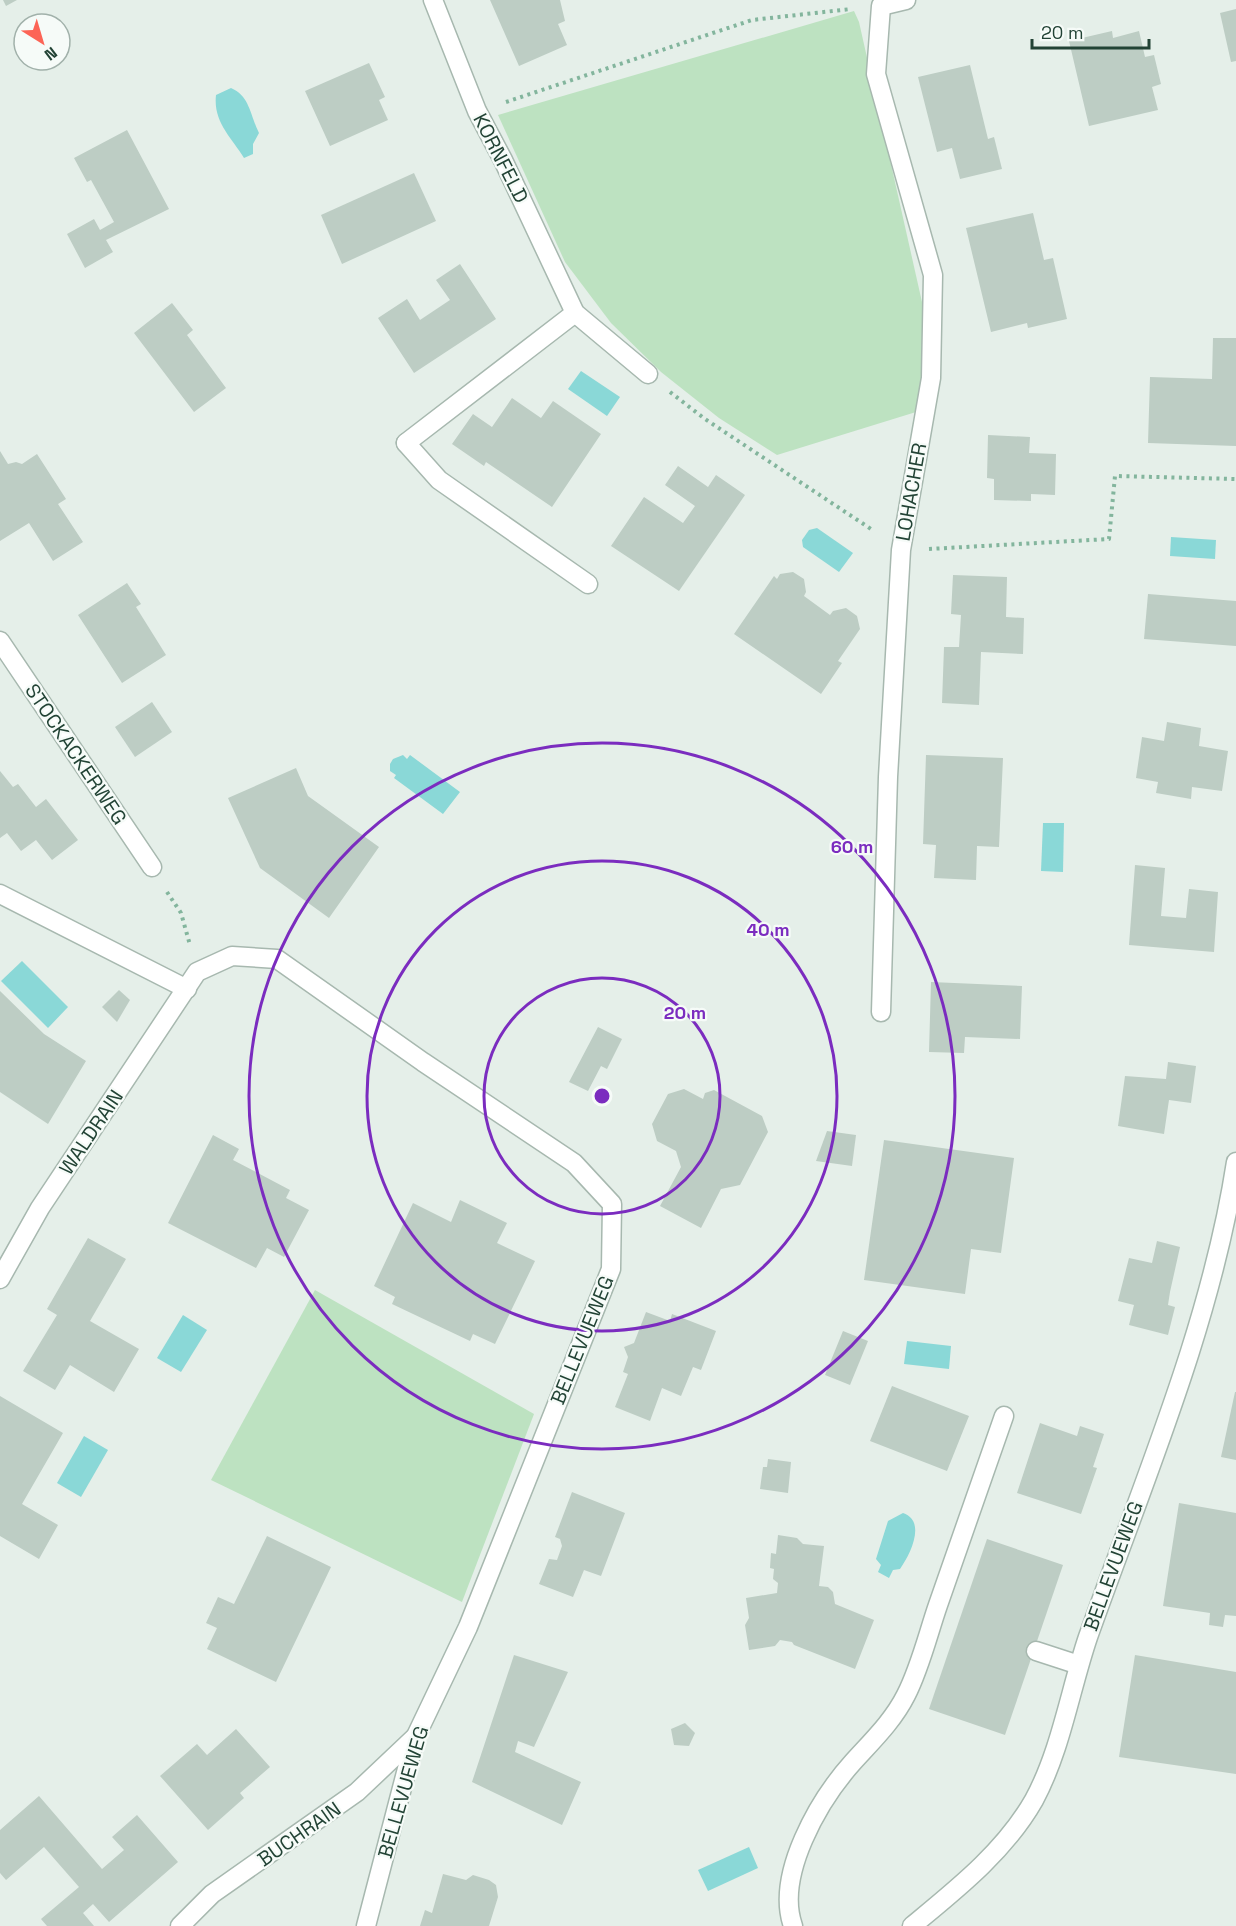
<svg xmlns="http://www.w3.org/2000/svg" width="1236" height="1926" viewBox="0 0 1236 1926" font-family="'Space Grotesk',sans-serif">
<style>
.green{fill:#bde2c1}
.water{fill:#8ad8d7}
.building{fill:#bdcdc4}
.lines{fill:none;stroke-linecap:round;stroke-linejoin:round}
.lane-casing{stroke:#a7b8af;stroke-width:21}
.street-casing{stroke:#a7b8af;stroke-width:21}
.path{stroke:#83b59d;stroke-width:4;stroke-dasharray:3 4.5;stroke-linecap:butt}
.lane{stroke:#fff;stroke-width:18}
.street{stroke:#fff;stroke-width:18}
.ring{fill:none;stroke:#7b2cbf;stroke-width:3}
.labels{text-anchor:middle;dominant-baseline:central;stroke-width:4.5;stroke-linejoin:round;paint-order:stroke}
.street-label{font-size:20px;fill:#224335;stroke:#f6fbf8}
.centre{fill:#7b2cbf;stroke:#f6fbf8;stroke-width:3}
.ring-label{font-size:18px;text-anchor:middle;font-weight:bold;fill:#7b2cbf;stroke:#f6fbf8;stroke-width:4.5;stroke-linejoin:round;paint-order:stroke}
</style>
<rect width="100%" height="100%" fill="#e5efe9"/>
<!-- green -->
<g class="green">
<path d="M854,11l5,11 65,289 3,39 -11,62 -139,43 -58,-37 -58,-46 -50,-49 -46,-61 -67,-147z"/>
<path d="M315,1290l219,124 -72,188 -251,-122z"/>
</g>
<!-- water -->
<g class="water">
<path d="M231,88c19,8 19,27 28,45l-6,11v10l-9,4c-13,-21 -31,-36 -28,-63z"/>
<path d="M581,371l39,26 -13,19 -39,-27z"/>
<path d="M817,528l36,25 -14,19 -36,-25 -1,-7 7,-10z"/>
<path d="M1171,537l45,3 -1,19 -45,-3z"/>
<path d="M403,755l4,4 3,-4 50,37 -17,22 -49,-36 2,-3 -6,-4v-7l3,-5z"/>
<path d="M1043,823h21l-1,49 -22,-1z"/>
<path d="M22,961l46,46 -20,21 -47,-47z"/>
<path d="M183,1315l24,15 -26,42 -24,-14z"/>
<path d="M907,1341l44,5 -2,23 -45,-5z"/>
<path d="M84,1436l24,14 -27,47 -24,-14z"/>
<path d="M903,1513c24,8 7,42 -3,56l-7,1 -4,8 -11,-6 3,-7 -5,-6 12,-38z"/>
<path d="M749,1847l9,21 -50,23 -10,-21z"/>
</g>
<!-- building -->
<g class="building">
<path d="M3,0h14l-11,6z"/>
<path d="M490,0h70l5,21 -7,3 9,21 -48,21z"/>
<path d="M1236,9v52l-5,1 -11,-49z"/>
<path d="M1112,31l1,7 26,-7 6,26 9,-2 7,29 -9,3 6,23 -69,16 -20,-85z"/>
<path d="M369,63l16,34 -6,3 9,20 -58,26 -25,-55z"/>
<path d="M970,65l18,74 6,-2 8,32 -42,10 -8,-31 -15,4 -19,-75z"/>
<path d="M127,130l42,79 -63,31 7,12 -28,16 -18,-34 27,-15 6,11 14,-8 -23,-42 -4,2 -13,-24z"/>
<path d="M414,173l22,48 -94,43 -21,-49z"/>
<path d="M1033,213l11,47 9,-2 14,61 -39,9 -1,-5 -36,9 -25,-104z"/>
<path d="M460,264l36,55 -82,54 -36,-55 29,-19 13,21 30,-20 -14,-20z"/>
<path d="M172,303l21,27 -6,5 39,53 -32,24 -60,-79z"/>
<path d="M1213,338h23v108l-88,-3 2,-66 62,2z"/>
<path d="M512,398l29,20 12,-17 48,33 -49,73 -66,-45 -2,4 -32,-22 21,-30 19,13z"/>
<path d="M988,435l42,2 -1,16 27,1 -1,41 -24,-1v7l-37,-1v-21l-7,-1z"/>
<path d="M0,451l8,13 8,-2 6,2 15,-10 29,45 -8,5 25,38 -30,19 -24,-38 -29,18z"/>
<path d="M678,466l30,21 8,-12 29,20 -66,96 -68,-45 33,-49 39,26 12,-17 -30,-21z"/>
<path d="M793,572l11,7 2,13 -2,4 26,19 3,-4 13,-3 11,8 3,13 -22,32 4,2 -21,31 -87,-60 40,-58 3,3 3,-5z"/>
<path d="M953,575l54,2 -1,40 18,1 -1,36 -42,-2 -2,53 -37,-2 2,-56h15l2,-32 -10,-1z"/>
<path d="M127,583l14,21 -5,3 30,48 -44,28 -44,-68z"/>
<path d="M1148,594l88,7v45l-92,-7z"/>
<path d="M152,702l20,30 -37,25 -20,-30z"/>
<path d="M1167,722l34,6 -2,18 29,5 -6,40 -30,-4 -1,12 -35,-6 2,-11 -22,-4 6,-41 22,4z"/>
<path d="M926,755l77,3 -4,89 -22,-1 -1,34 -42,-2 2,-33 -13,-1z"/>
<path d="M296,768l12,28 71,51 -50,71 -69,-50 -32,-70z"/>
<path d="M0,771l13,16 5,-3 18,23 10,-8 32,41 -26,20 -16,-20 -15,11 -14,-18 -7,5z"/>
<path d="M1135,865l30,3 -4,48 25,2 3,-29 29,3 -4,60 -85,-7z"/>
<path d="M931,982l91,4 -2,53 -55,-2 -1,16 -35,-1z"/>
<path d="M119,990l11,10 -13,22 -15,-15z"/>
<path d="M0,991l44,43 42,27 -38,63 -48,-32z"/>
<path d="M598,1027l24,12 -15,30 -6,-3 -13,25 -19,-9z"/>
<path d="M1168,1062l28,4 -5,37 -22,-3 -5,34 -46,-8 7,-50 41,3z"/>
<path d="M684,1089l19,10 2,-6 9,-3 48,26 6,16 -28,53 -19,4 -20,39 -41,-22 21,-39 -5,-16 -19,-10 -5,-17 16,-30z"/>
<path d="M827,1131l29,4 -4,31 -36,-5z"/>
<path d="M213,1135l26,14 -6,11 57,30 -4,8 23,12 -25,47 -17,-9 -11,20 -88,-45z"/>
<path d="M884,1140l130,18 -13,95 -30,-4 -6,45 -101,-14z"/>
<path d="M460,1200l47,23 -10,20 38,18 -40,83 -22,-10 -3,7 -78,-37 3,-7 -21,-11 39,-83 38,19z"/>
<path d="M88,1238l38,21 -36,62 49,28 -25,43 -44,-27 -15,25 -32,-19 34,-56 -10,-6z"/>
<path d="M1157,1241l23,6 -10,45 -2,13 7,2 -7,28 -39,-10 5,-20 -16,-4 11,-43 23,5z"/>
<path d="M646,1312l24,9 2,-7 44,17 -15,39 -8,-3 -12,29 -19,-8 -12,33 -35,-14 13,-33 -5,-2 5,-15 -4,-10 10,-4z"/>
<path d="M843,1331l25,10 -18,44 -25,-10z"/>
<path d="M892,1386l77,30 -22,55 -77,-30z"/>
<path d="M1235,1392h1v68l-15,-3z"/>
<path d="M0,1396l63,37 -41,71 36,21 -19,34 -39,-23z"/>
<path d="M1040,1423l37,13 3,-10 24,8 -11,33 4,1 -16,46 -64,-21z"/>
<path d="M768,1459l23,3 -3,31 -28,-4 3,-22h4z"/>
<path d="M572,1492l53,21 -24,63 -17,-6 -11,27 -34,-13 10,-25 8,1 5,-14 -2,-7 -5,-2z"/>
<path d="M1179,1503l57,10v103l-11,-1 -2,12 -14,-2 1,-12 -47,-7z"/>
<path d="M778,1535l19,3 6,6 21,2 -5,40 9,1 5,5 2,12 39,16 -19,49 -61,-24 -2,-3 -12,-2 -5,6 -26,4 -4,-25 4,-7 -3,-20 31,-5 1,-10 -5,-4 1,-10 -4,-1 1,-15 5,1z"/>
<path d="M267,1536l64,31 -55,115 -69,-33 10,-21 -11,-5 12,-26 16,7z"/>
<path d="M987,1539l76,26 -58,170 -76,-26z"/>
<path d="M514,1655l54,17 -34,75 -16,-6 -3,11 66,30 -19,43 -90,-43z"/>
<path d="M1135,1655l101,17v102l-117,-17z"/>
<path d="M685,1723l10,10 -6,13 -15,-1 -3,-16z"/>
<path d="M236,1729l34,38 -30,26 4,5 -36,32 -48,-54 37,-32 10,11z"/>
<path d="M39,1796l63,73 22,-19 -12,-13 25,-22 41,47 -69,60 -16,-18 -10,9 11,13h-47l-6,-7 38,-32 -35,-40 -38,33 -6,-7v-43z"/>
<path d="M443,1874l23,6 7,-5 16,5 7,5 2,12 -9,29h-69l5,-16 7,3z"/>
</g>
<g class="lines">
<defs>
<g id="lane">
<path d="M406,443l33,37 149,104"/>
<path d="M0,894l187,95"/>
<path d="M1036,1651l43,14"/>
</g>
<g id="street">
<path d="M433,0l44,111 26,49 72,153 73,61"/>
<path d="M406,443l169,-130"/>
<path d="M0,641l152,226"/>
<path d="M881,1012l7,-235 13,-227 30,-172 2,-103 -57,-201 5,-68 25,-6"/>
<path d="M0,1279l40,-71 157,-236 35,-16 45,3 146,103 151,101 38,41 -1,65 -143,358 -53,111 -49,188"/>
<path d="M180,1926l32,-32 145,-102 57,-54"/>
<path d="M793,1926c-18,-51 26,-126 60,-164 19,-21 40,-41 53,-67 14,-27 22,-61 32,-90 22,-63 44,-126 66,-189"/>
<path d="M912,1926c45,-37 93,-75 122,-126 27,-50 36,-110 54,-163 55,-155 123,-312 148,-475"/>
</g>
</defs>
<!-- lane casing -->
<use href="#lane" class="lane-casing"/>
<!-- street casing -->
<use href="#street" class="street-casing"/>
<!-- path -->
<g class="path">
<path d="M506,102l246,-82 99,-11"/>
<path d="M670,392l35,27 169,112"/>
<path d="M929,549l180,-10 6,-63 121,3"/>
<path d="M167,892l14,21 9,32"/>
</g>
<!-- lane -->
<use href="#lane" class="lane"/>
<!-- street -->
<use href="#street" class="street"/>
</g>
<!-- distance rings -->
<g class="ring">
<circle cx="602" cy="1096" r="118"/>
<circle cx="602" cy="1096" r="235"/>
<circle cx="602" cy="1096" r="353"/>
</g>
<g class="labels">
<!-- street labels -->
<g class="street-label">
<text transform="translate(501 158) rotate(63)">KORNFELD</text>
<text transform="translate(911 492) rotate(-80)">LOHACHER</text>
<text transform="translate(76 754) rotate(56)">STOCKACKERWEG</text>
<text transform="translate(91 1132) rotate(-56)">WALDRAIN</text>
<text transform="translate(582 1340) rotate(-68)">BELLEVUEWEG</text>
<text transform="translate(1113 1566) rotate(-70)">BELLEVUEWEG</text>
<text transform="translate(403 1792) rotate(-74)">BELLEVUEWEG</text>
<text transform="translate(299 1834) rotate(-35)">BUCHRAIN</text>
</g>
</g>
<circle cx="602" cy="1096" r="9" class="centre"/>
<g class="ring-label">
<text x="852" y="853">60 m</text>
<text x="768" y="936">40 m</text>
<text x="685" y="1019">20 m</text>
</g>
<!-- north arrow -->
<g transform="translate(42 42) rotate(143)"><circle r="28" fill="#f6fbf8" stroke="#a1b1aa" stroke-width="1.5"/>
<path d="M0-4.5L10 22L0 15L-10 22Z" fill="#fc6456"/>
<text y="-9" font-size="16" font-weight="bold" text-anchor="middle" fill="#224335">N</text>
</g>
<!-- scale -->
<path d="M1032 39v9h117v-9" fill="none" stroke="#224335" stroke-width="3"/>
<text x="1041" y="39" font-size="18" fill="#224335" stroke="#f6fbf8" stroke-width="4.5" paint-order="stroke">20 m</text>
</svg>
